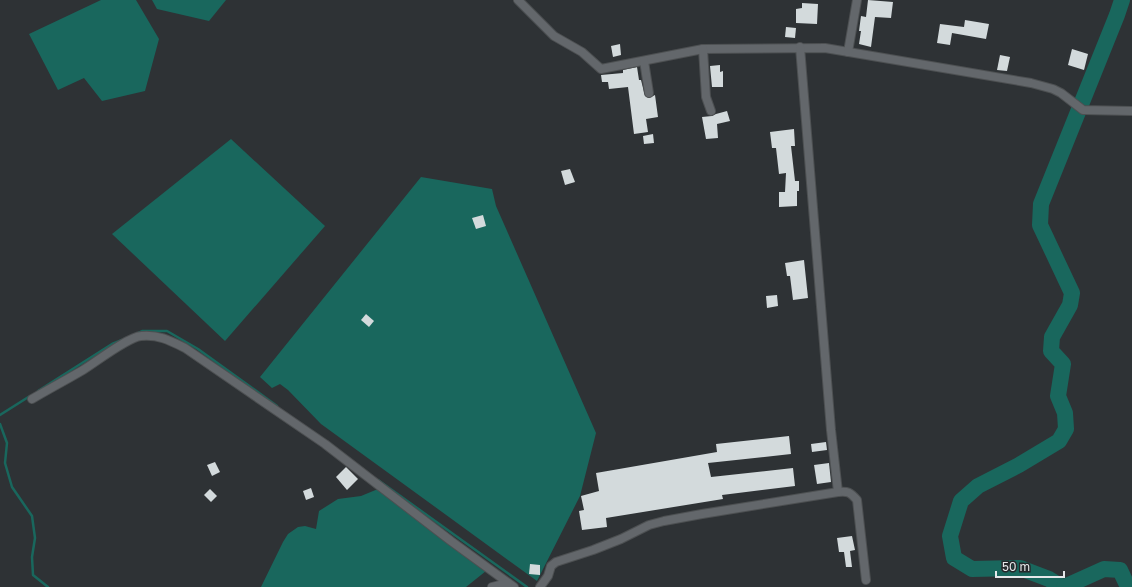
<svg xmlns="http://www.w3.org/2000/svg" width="1132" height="587" viewBox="0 0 1132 587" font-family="'Golos Text',sans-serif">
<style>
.water{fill:#19675d}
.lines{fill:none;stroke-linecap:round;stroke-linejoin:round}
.stream{stroke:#19675d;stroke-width:2.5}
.river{stroke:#19675d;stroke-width:16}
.building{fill:#d3dadc}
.minor-casing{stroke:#4d5052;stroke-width:10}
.minor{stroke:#63676b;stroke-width:8}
</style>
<rect width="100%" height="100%" fill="#2e3235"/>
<!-- water -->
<g class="water">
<path d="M101,0h35l23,39 -14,52 -43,10 -18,-23 -26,12 -29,-56z"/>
<path d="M152,0h74l-17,21 -52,-12z"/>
<path d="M231,139l94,87 -100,115 -113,-107z"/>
<path d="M421,177l71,12 4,17 100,227 -16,63 -43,85 -216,-157 -33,-34 -8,-6 -8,4 -12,-11z"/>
<path d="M378,489l108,82 -20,16h-205l22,-45 5,-8 10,-7 7,-1 11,3 3,-18 19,-12 23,-3z"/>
</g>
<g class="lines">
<!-- stream -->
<g class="stream">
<path d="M136,334l6,-3h25l31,18 79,57"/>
<path d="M38,391l74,-47 10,-4"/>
<path d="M0,415l30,-19"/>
<path d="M0,424l7,19 -2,20 7,24 20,29 3,22 -3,19 1,18 15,12"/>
<path d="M378,480l149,107"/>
</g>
<!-- river -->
<g class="river">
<path d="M1062,587l-13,-8 -29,-11 -48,1 -18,-11 -4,-22 11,-35 17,-15 41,-21 40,-24 7,-12 -1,-16 -7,-17 5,-32 -12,-13 1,-14 18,-32 2,-12 -32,-68 1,-21 76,-189 5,-15"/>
<path d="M1064,587l40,-18 16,1 8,17"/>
</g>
</g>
<!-- building -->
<g class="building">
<path d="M868,0l25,2 -2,16 -16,-1 -4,30 -12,-3 2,-13h-2l2,-15 5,1z"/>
<path d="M802,3l16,1 -1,20 -21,-1v-14l6,-1z"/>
<path d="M965,20l24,4 -3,15 -34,-6 -2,12 -13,-2 3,-19 24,3z"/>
<path d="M786,27l10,1 -1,10 -10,-1z"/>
<path d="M620,44l1,11 -8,2 -2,-11z"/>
<path d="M1072,49l16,5 -4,16 -16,-5z"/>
<path d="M1000,55l10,2 -3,14 -10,-1z"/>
<path d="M720,65v7l3,-1v16h-11l-2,-21z"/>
<path d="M637,67l2,13h2l4,16 4,2 6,-3 3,22 -12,2 2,13 -14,2 -6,-47 -19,2 -1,-7h-6l-1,-7 22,-2v-3z"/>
<path d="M727,111l3,10 -13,3 1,14 -12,1 -4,-22 10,-1 4,-2z"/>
<path d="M794,129l1,17h-4l4,35h4v10h-2v15l-18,1v-15h6l1,-19 -7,1 -3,-26h-4l-2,-16z"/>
<path d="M653,134l1,9 -10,1 -1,-8z"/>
<path d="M570,169l5,13 -10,3 -4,-14z"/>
<path d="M483,215l3,11 -10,3 -4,-11z"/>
<path d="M804,260l4,38 -15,2 -3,-24h-3l-2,-13z"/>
<path d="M777,295l1,11 -11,2 -1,-12z"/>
<path d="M366,314l8,7 -5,6 -8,-7z"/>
<path d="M789,436l2,18 -83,9 3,14 82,-9 2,18 -73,9 1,4 -117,19 1,9 -25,3 -3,-19 5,-1 -3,-14 18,-5 -3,-18 121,-21 -1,-8z"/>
<path d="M826,442l1,8 -15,2 -1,-8z"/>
<path d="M215,462l5,10 -8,4 -5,-11z"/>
<path d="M829,463l2,19 -14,2 -3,-19z"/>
<path d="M346,467l12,12 -11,11 -11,-13z"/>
<path d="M311,488l3,9 -8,3 -3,-9z"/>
<path d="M210,489l7,7 -6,6 -7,-7z"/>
<path d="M852,536l3,14 -5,1 2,16h-6l-2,-15h-5l-2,-14z"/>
<path d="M530,564l10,1v10l-11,-1z"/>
</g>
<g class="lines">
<defs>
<g id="minor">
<path d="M518,0l36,36 28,16 19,17 102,-20 122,-1 206,35 22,6 8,4 22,17 49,1"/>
<path d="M703,49l3,48 5,14"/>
<path d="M848,52l9,-52"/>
<path d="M644,61l5,32"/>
<path d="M32,399c17,-10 34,-19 51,-29 13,-8 45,-33 58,-34 17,-2 30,5 44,12l140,96 126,97 63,46"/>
<path d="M838,492c10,-1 12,0 19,8l9,80"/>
<path d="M492,587l16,-4"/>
<path d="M540,587l8,-11 3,-10 5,-4 37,-12 28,-11 28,-14 15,-4 38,-7 136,-22 -7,-62 -31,-383"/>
</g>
</defs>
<!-- minor casing -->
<use href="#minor" class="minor-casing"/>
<!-- minor -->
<use href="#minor" class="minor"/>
</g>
<!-- scale -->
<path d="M996 571v6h68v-6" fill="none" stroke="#e5e8ea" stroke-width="2"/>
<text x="1002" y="571" font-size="12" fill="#e5e8ea" stroke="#25282b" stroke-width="3" paint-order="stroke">50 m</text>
</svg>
